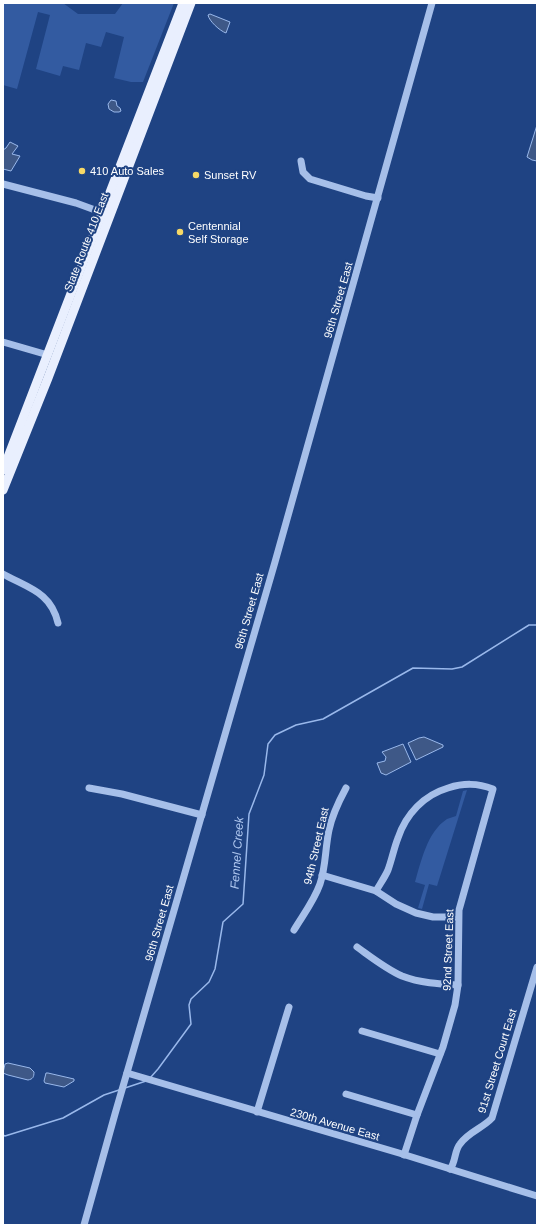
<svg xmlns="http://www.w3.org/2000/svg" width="540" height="1228" viewBox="0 0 540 1228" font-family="Arial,sans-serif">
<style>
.green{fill:#335ba1}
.water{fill:#3e5887;stroke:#99b8eb}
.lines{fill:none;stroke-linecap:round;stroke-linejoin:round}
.stream{stroke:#99b8eb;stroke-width:1.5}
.minor{stroke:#a6bfe9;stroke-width:7}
.major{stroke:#e9effe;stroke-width:9}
.poi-dot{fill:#f7d966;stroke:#1f4383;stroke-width:1.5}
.labels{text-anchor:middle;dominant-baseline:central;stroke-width:4;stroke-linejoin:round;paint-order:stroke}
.poi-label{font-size:11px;fill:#fff;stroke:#1f4383;text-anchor:start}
.street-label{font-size:11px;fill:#fff;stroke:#1f4383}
.water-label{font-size:12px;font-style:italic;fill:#b1c9f1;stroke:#1f4383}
</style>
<rect width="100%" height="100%" fill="#1f4383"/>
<!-- green -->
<g class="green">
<path d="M3,3h60l15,11h37l8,-11h51l-31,79h-12l-17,-4 10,-41 -18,-5 -5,15 -15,-4 -7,27 -16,-4 -3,10 -24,-7 14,-54 -12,-3 -21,77 -14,-4z"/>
<path d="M467,790l-30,96 -8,-2 -7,25 -4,-1 7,-23 -10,-3c6,-20 12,-50 32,-63 3,-1 6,-2 9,-3l7,-25z"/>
</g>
<!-- water -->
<g class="water">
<path d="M210,14l20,8 -4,11c-6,-2 -17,-12 -18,-18z"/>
<path d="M111,100l5,1 1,5 3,2 1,3 -2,1h-5l-5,-3 -1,-5z"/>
<path d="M537,125v36l-5,-1 -5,-3z"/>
<path d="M10,142l8,4 -6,8 8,2 -9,15 -8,-2v-19l3,-2z"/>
<path d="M424,737l19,8v2l-27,13 -8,-17 11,-5z"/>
<path d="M403,744l8,18 -25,13 -5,-2 -4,-10 8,-2 1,-4 -4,-5z"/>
<path d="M8,1063l22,5 4,4c0,5 -1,7 -6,8l-20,-5 -5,-2 2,-9z"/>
<path d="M46,1073h2l26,6v2l-10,6 -19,-4 -1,-2z"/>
</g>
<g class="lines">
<!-- stream -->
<g class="stream">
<path d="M150,1078l8,-9 33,-45 -2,-19 2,-6 18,-17 6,-13 8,-47 20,-18 6,-90 15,-39 4,-31 7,-9 21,-10 27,-6 90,-51 39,1 10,-2 67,-42h8"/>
<path d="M125,1088l21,-7"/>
<path d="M3,1135l2,1 58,-18 41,-23 15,-5"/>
</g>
<!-- minor -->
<g class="minor">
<path d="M301,161l2,11 7,7 56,17 12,2"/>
<path d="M3,184l73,19 30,11"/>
<path d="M3,342l45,13"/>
<path d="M3,574c25,14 48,18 55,49"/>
<path d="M89,788l33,6 80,21"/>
<path d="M322,875l54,16 20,13 20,9 17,4h25"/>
<path d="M376,891c4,-7 9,-14 12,-21 4,-11 6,-22 10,-32 8,-24 26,-43 50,-50 16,-5 29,-5 45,1l-34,121 -1,75 -3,20 -12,42 -26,68 -13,40"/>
<path d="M294,930c9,-15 20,-29 26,-46 6,-18 5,-35 9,-54 3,-15 10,-29 17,-42"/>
<path d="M357,947c14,10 29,22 45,29 18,7 37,8 56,9"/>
<path d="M362,1031l78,23"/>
<path d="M127,1073l272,80 138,43"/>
<path d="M346,1094l71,21"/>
<path d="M257,1112l32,-105"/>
<path d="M450,1169c6,-7 4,-18 10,-25 8,-12 23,-16 32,-26l45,-151"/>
<path d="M84,1225l31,-111 160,-552 157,-559"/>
</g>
<!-- major -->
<g class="major">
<path d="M3,470l180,-467"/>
<path d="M3,490l45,-112 143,-375"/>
</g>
</g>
<!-- markers -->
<g class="poi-dot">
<circle cx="82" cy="171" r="4"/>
<circle cx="196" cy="175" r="4"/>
<circle cx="180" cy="232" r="4"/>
</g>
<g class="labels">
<!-- poi labels -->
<g class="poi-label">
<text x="90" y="171">410 Auto Sales</text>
<text x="204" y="175">Sunset RV</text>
<text x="188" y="226">Centennial<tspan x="188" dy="13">Self Storage</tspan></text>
</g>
<!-- street labels -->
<g class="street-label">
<text transform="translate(86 242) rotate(-69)">State Route 410 East</text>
<text transform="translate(338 300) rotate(-74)">96th Street East</text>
<text transform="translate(249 611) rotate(-74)">96th Street East</text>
<text transform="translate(316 846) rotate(-77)">94th Street East</text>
<text transform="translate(159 923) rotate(-74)">96th Street East</text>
<text transform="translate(448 950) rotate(-88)">92nd Street East</text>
<text transform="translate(497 1061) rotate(-73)">91st Street Court East</text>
<text transform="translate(335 1124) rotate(16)">230th Avenue East</text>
</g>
<!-- water labels -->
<g class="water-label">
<text transform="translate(237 853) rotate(-86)">Fennel Creek</text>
</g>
</g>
<!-- border -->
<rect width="540" height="1228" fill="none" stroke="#ffffff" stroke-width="8"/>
</svg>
